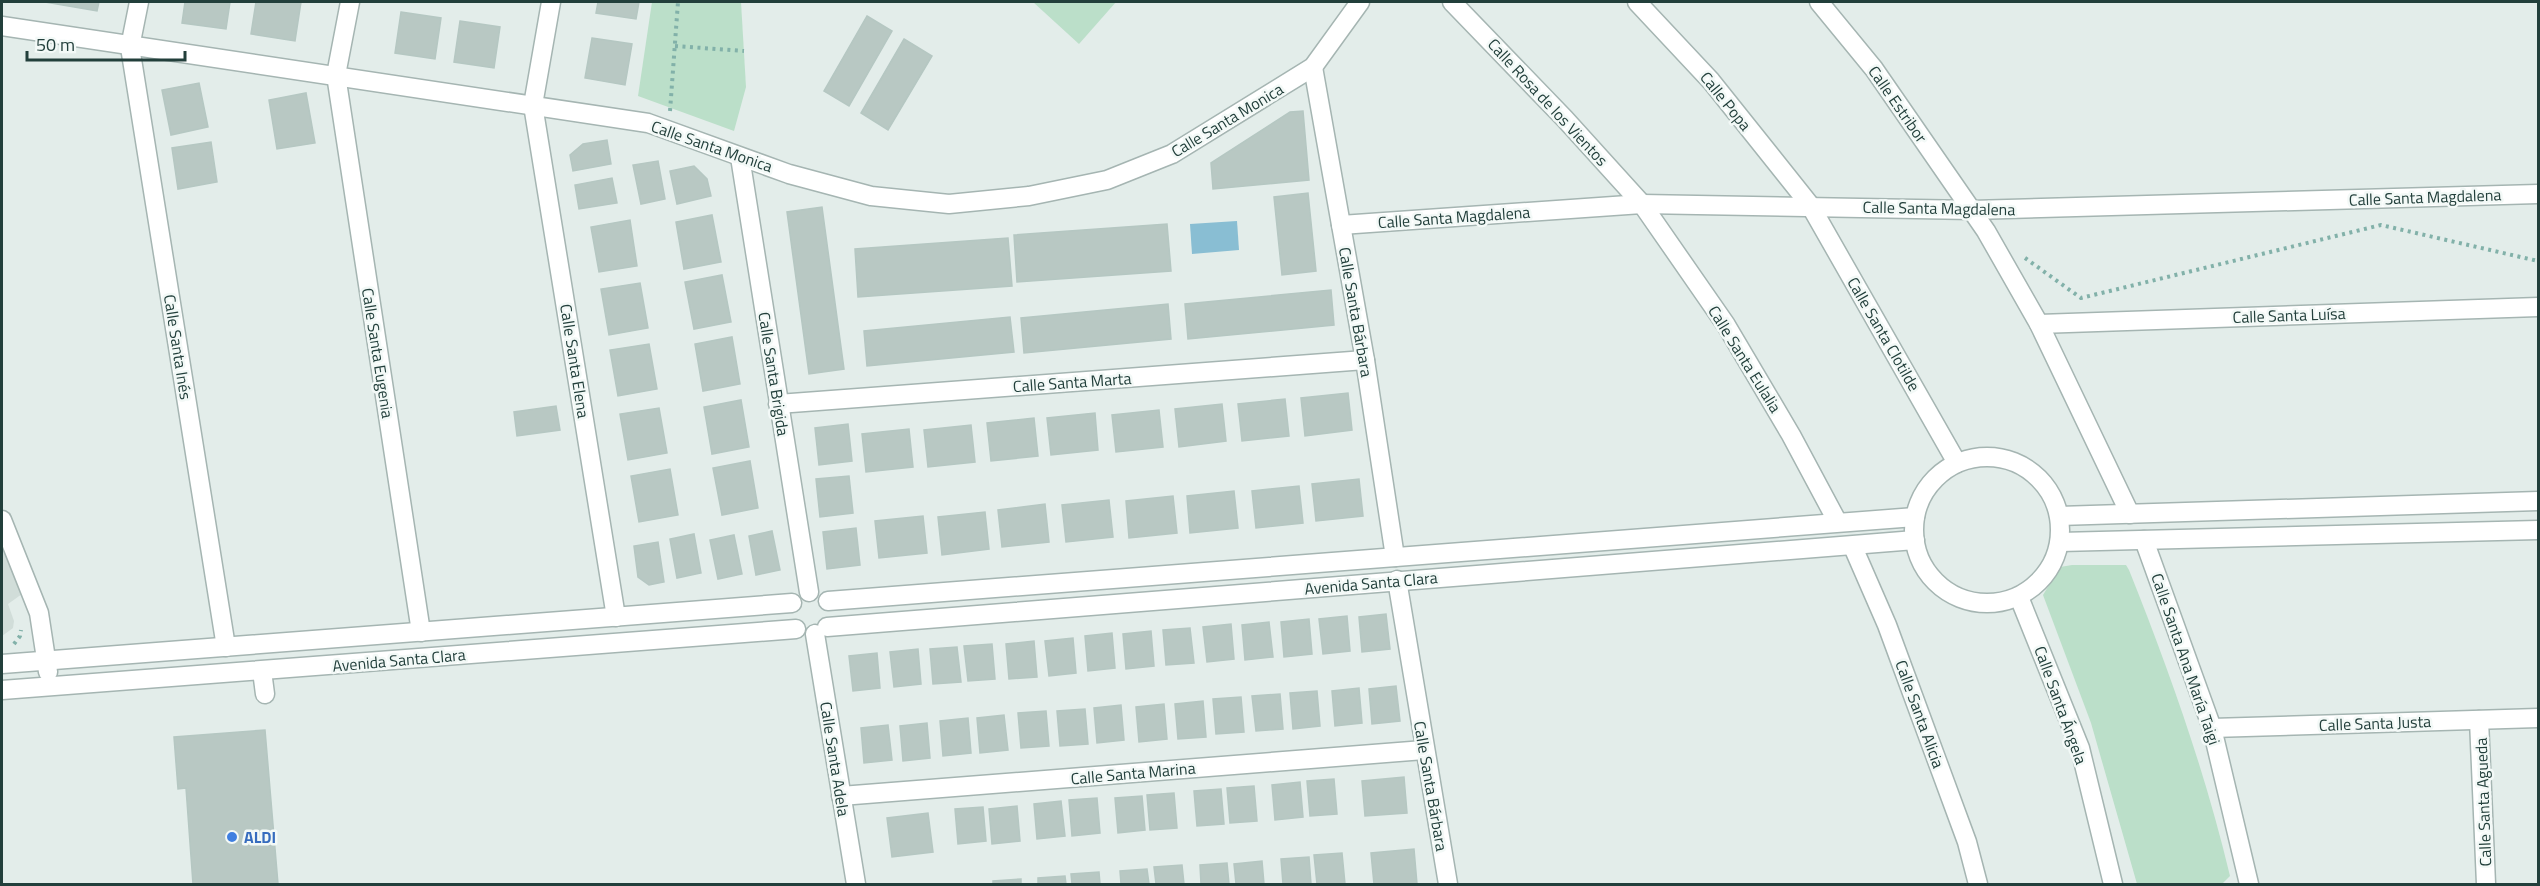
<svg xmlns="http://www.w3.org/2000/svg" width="2540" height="886" viewBox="0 0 2540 886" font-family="'Titillium Web',sans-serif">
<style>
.built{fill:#d1ddd9}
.green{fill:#bbdfc9}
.water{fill:#89bed3}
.building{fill:#b8c8c3;stroke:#b5c7c2;stroke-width:1.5}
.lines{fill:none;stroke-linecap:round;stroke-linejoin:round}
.minor-casing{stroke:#a5b5b2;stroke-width:21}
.path{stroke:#82b1a9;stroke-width:4;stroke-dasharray:3 4.5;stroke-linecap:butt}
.minor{stroke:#fff;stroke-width:18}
.shop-dot{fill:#3f7fe0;stroke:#f3f9f7;stroke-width:2}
.labels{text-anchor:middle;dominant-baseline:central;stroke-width:5;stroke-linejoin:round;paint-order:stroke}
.street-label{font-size:16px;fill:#223f3b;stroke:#f3f9f7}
.shop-label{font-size:16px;font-weight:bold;fill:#366cbe;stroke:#f3f9f7;text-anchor:start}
</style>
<rect width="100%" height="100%" fill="#e3edea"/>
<!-- built -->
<path class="built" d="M2,542l20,52 -14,10 6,17 -1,7 -11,8z"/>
<!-- green -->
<g class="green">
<path d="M652,2h89l5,85 -12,44 -96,-35z"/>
<path d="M1033,2h83l-37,42z"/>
<path d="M2072,565h54l3,5c40,100 76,201 101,306l-8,8h-85l-46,-161 -48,-128 17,-28z"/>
</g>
<!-- water -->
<path class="water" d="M1237,221l2,29 -47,4 -2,-30z"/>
<!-- building -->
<g class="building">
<path d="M45,2h54l-2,9z"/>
<path d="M185,2h45l-4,27 -44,-6z"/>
<path d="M256,2h45l-6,39 -44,-7z"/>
<path d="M598,2h41l-3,17 -40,-6z"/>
<path d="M401,12l40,6 -6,41 -40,-6z"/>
<path d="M867,16l25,15 -43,75 -25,-15z"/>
<path d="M460,21l40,6 -6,41 -40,-6z"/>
<path d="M592,38l40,6 -7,41 -40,-7z"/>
<path d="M904,39l28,17 -44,74 -27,-17z"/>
<path d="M199,83l9,44 -37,8 -9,-45z"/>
<path d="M306,93l9,50 -38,6 -8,-49z"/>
<path d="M1303,111l6,69 -96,9 -2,-26 79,-51z"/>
<path d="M607,140l4,24 -38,7 -3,-16 13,-11z"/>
<path d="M211,142l6,40 -39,7 -6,-41z"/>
<path d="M658,161l7,38 -24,5 -8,-39z"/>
<path d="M694,166l13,13 4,17 -34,8 -7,-33z"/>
<path d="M612,178l5,25 -38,6 -4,-24z"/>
<path d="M1308,193l8,78 -34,4 -8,-78z"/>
<path d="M822,207l22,162 -35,5 -22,-162z"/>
<path d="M712,215l9,47 -37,7 -8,-47z"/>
<path d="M630,220l7,46 -38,6 -8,-45z"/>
<path d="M1167,224l4,47 -154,11 -3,-47z"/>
<path d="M1008,238l4,48 -154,11 -3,-48z"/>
<path d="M722,275l9,47 -37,7 -9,-47z"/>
<path d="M640,283l8,45 -39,7 -8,-46z"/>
<path d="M1331,290l3,35 -146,14 -3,-35z"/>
<path d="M1168,304l3,35 -147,14 -3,-35z"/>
<path d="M1010,317l4,35 -147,14 -3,-35z"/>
<path d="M732,337l8,47 -37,7 -8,-47z"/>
<path d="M649,344l8,45 -39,7 -8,-46z"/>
<path d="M1348,393l4,37 -47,6 -4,-38z"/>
<path d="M1285,399l4,37 -47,5 -4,-37z"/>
<path d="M741,400l8,47 -37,7 -8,-47z"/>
<path d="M1222,404l4,37 -47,6 -4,-38z"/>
<path d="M556,406l4,24 -43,6 -3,-24z"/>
<path d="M659,408l8,45 -39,7 -8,-46z"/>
<path d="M1159,410l4,37 -47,5 -4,-37z"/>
<path d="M1095,413l3,37 -47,5 -4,-37z"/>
<path d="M1034,418l4,38 -47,5 -4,-38z"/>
<path d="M848,424l4,37 -33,4 -4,-37z"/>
<path d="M971,425l4,37 -47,5 -4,-37z"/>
<path d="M909,429l4,38 -47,5 -4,-38z"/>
<path d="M750,461l8,47 -36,7 -9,-47z"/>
<path d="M670,469l8,46 -39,7 -8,-46z"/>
<path d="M849,476l4,37 -33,4 -4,-38z"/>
<path d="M1359,479l4,37 -47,5 -4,-37z"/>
<path d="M1299,486l4,37 -47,5 -4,-37z"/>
<path d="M1234,491l4,37 -48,5 -3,-37z"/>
<path d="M1173,496l4,37 -48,5 -3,-37z"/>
<path d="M1109,500l4,37 -47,5 -4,-37z"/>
<path d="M1045,504l4,38 -47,5 -4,-37z"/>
<path d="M985,512l4,37 -47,6 -4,-38z"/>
<path d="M923,516l4,37 -48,5 -4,-37z"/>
<path d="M856,528l4,37 -33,4 -4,-37z"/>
<path d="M772,531l8,39 -24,5 -7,-39z"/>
<path d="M694,534l7,39 -24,5 -7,-39z"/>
<path d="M734,535l8,39 -24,5 -8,-39z"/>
<path d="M658,542l6,40 -15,3 -11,-8 -4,-31z"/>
<path d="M1386,614l4,35 -28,3 -3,-35z"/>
<path d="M1347,616l3,35 -27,3 -4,-35z"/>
<path d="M1309,619l3,35 -28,3 -3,-35z"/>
<path d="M1269,622l4,35 -28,3 -3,-35z"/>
<path d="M1231,624l3,35 -27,3 -4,-35z"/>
<path d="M1190,628l4,35 -28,2 -3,-35z"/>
<path d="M1151,631l3,35 -28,3 -3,-35z"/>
<path d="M1112,633l3,35 -27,3 -3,-35z"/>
<path d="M1073,638l3,35 -27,3 -4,-35z"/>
<path d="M1034,641l3,36 -28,2 -3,-35z"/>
<path d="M992,644l3,35 -27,2 -4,-35z"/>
<path d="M957,647l4,35 -28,2 -3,-35z"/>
<path d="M918,649l3,35 -27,3 -4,-35z"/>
<path d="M877,653l3,35 -27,3 -4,-35z"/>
<path d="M1396,686l4,35 -28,3 -3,-35z"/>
<path d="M1359,688l3,35 -27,3 -3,-35z"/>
<path d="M1317,691l3,35 -27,3 -3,-36z"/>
<path d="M1280,694l3,35 -27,2 -4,-35z"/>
<path d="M1241,697l3,35 -28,2 -3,-35z"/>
<path d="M1203,701l3,36 -28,2 -3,-35z"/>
<path d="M1164,704l3,35 -28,3 -3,-35z"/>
<path d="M1121,705l3,35 -27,3 -3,-35z"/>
<path d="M1085,709l3,35 -28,2 -3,-35z"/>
<path d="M1046,711l3,35 -28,2 -3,-35z"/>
<path d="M1004,715l4,35 -28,3 -3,-35z"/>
<path d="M968,718l3,35 -28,3 -3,-35z"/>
<path d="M927,723l3,35 -27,3 -3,-35z"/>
<path d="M888,725l4,35 -28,3 -3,-35z"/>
<path d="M265,730l13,154h-85l-7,-96 -8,1 -4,-52z"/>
<path d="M1404,777l3,36 -42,3 -3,-35z"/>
<path d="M1334,779l3,35 -27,2 -3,-35z"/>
<path d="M1300,782l3,35 -28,3 -3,-35z"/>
<path d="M1254,786l3,35 -27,2 -3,-35z"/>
<path d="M1221,789l3,35 -27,2 -3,-35z"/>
<path d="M1174,793l3,35 -27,2 -3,-35z"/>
<path d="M1142,796l3,34 -27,3 -3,-35z"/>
<path d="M1097,798l3,35 -28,3 -3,-36z"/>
<path d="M1061,801l4,35 -28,3 -3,-35z"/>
<path d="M1017,806l3,35 -28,3 -3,-35z"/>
<path d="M983,807l3,34 -28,3 -3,-35z"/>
<path d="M928,813l5,39 -41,5 -5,-39z"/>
<path d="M1414,849l3,35h-43l-3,-31z"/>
<path d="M1342,853l3,31h-28l-3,-29z"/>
<path d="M1309,857l2,27h-28l-2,-25z"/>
<path d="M1262,861l2,23h-28l-2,-20z"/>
<path d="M1227,863l2,21h-28l-1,-19z"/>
<path d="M1182,865l2,19h-28l-2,-17z"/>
<path d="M1147,869l2,15h-28l-1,-13z"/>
<path d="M1099,872l1,12h-28l-1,-10z"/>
<path d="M1065,876l1,8h-28v-6z"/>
<path d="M1021,879v5h-28v-3z"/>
</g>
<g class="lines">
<defs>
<g id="minor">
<path d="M139,2l-9,45 96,600"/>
<path d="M350,2l-14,73 85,557"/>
<path d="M551,2l-18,103 83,512"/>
<path d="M1452,2l113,117 77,85 84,121 65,110 46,86"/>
<path d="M1637,2l74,79 99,124 147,258"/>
<path d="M1819,2l55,67 112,162 53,93 91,190"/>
<path d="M2,26l646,97 141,51 82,22 78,8 80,-8 78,-16 65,-26 141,-87 47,-65"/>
<path d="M1313,67l52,293 30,197"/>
<path d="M740,157l69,435"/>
<path d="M1341,225l301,-21 330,6 566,-16"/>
<path d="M2039,324l499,-17"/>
<path d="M778,404l587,-44"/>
<circle cx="1987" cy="530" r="73"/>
<path d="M2059,516l479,-15"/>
<path d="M2,520l37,93 9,59"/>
<path d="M2144,540l68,188 37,156"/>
<path d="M2060,542l478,-12"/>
<path d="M1853,547l34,78 80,217 11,42"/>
<path d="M1397,580l51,304"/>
<path d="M2019,597l61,151 33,136"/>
<path d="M828,601l1087,-84"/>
<path d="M827,627l1088,-87"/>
<path d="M815,634l41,250"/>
<path d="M2,664l790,-61"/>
<path d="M262,671l3,23"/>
<path d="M2,690l794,-61"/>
<path d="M2479,720l7,164"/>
<path d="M2212,728l326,-10"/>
<path d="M841,796l583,-46"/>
</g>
</defs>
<!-- minor casing -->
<use href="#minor" class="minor-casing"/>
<!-- path -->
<g class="path">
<path d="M675,46l69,5"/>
<path d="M670,111l8,-109"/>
<path d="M2025,258l56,40 300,-73 157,36"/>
<path d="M14,644l6,-8 1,-6"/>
</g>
<!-- minor -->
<use href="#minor" class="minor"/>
</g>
<!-- markers -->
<circle class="shop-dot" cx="232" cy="837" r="6"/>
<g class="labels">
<!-- street labels -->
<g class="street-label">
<text transform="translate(1726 101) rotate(51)">Calle Popa</text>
<text transform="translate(1548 102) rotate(47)">Calle Rosa de los Vientos</text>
<text transform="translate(1898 104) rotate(55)">Calle Estribor</text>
<text transform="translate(1227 120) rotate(-31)">Calle Santa Monica</text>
<text transform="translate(712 146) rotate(19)">Calle Santa Monica</text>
<text transform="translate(2425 197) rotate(-2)">Calle Santa Magdalena</text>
<text transform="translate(1939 208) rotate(1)">Calle Santa Magdalena</text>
<text transform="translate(1454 217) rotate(-4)">Calle Santa Magdalena</text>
<text transform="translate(1356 312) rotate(80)">Calle Santa Bárbara</text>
<text transform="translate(2289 315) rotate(-2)">Calle Santa Luísa</text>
<text transform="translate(1884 334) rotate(60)">Calle Santa Clotilde</text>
<text transform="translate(178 347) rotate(81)">Calle Santa Inés</text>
<text transform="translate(378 353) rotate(81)">Calle Santa Eugenia</text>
<text transform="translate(1745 359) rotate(58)">Calle Santa Eulalia</text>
<text transform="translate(575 361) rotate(81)">Calle Santa Elena</text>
<text transform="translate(774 374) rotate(81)">Calle Santa Brigida</text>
<text transform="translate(1072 382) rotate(-4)">Calle Santa Marta</text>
<text transform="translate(1371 583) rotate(-5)">Avenida Santa Clara</text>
<text transform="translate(2186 659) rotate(71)">Calle Santa Ana María Taigi</text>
<text transform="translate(399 660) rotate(-5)">Avenida Santa Clara</text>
<text transform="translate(2061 705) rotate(70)">Calle Santa Ángela</text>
<text transform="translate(1920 714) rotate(70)">Calle Santa Alicia</text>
<text transform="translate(2375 723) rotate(-2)">Calle Santa Justa</text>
<text transform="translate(835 759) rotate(81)">Calle Santa Adela</text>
<text transform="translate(1133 773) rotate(-5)">Calle Santa Marina</text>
<text transform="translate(1431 786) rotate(80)">Calle Santa Bárbara</text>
<text transform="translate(2483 802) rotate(-92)">Calle Santa Agueda</text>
</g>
<!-- shop labels -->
<g class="shop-label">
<text x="244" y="837">ALDI</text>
</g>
</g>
<!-- border -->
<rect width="2540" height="886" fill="none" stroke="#223f3b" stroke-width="6"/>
<!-- scale -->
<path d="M27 51v9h158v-9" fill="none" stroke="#223f3b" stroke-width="3"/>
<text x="36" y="51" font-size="18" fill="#223f3b" stroke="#f3f9f7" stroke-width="4.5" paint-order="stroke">50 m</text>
</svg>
